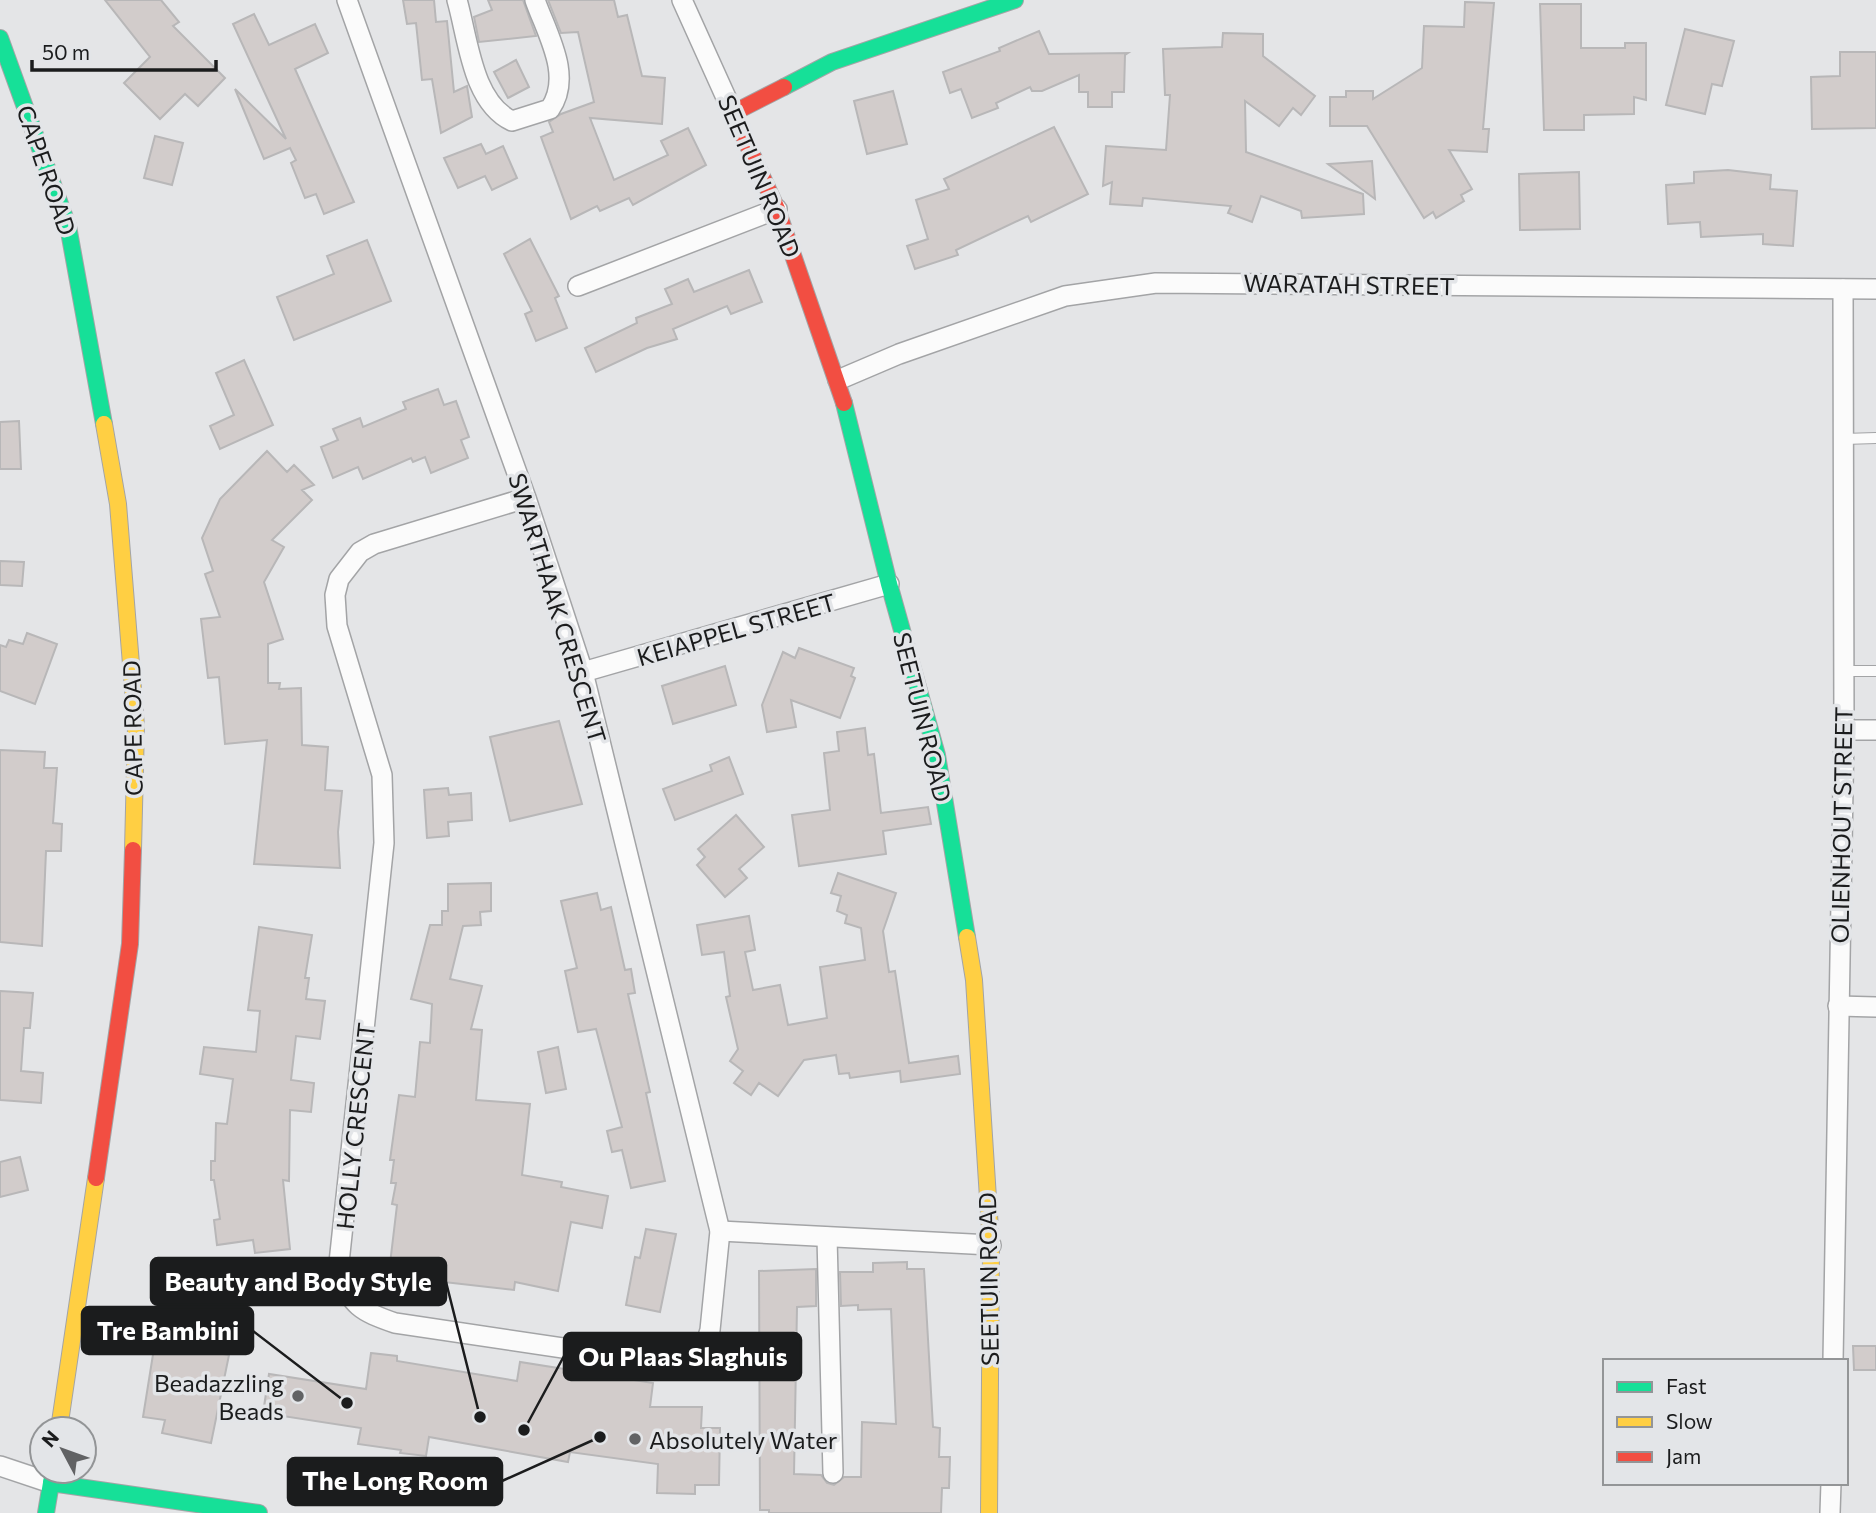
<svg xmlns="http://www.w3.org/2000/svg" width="1876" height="1513" viewBox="0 0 1876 1513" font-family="Commissioner,sans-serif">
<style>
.building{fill:#d2cccb;stroke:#b8b7b8;stroke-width:2}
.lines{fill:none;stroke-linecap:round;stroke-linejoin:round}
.lane-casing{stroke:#a3a4a6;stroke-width:12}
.street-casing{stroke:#a3a4a6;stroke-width:22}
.fast-casing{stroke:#a3a4a6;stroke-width:18}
.slow-casing{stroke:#a3a4a6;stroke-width:18}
.jam-casing{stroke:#a3a4a6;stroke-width:18}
.lane{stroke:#fbfbfb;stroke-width:10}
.street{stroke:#fbfbfb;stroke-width:19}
.fast{stroke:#16e098;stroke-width:16}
.slow{stroke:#ffcf43;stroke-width:16}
.jam{stroke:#f24e42;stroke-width:16}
.poi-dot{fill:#616264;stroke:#e3e5e8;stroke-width:2.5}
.labels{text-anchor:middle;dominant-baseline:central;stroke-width:7;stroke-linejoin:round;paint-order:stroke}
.street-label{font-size:24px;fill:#1b1c1d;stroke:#e3e5e8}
.poi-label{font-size:24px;fill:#1b1c1d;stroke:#e3e5e8;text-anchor:end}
.leader{fill:none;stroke:#1b1c1d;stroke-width:2.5}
.callout-dot{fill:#1b1c1d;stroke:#e3e5e8;stroke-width:2.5}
.callout{fill:#1b1c1d;stroke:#1b1c1d;stroke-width:2.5}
.callout-label{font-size:26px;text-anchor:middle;font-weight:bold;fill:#fff}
</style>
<rect width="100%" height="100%" fill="#e4e5e7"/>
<!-- building -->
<g class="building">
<path d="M105,0h56l18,22 -6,4 52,52 -27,28 -13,-12 -25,25 -36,-36 26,-26z"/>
<path d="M403,0h31l2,22 11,-1 7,71 13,-6 5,31 -31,16 -9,-54 -10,1 -6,-57 -9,1z"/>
<path d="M488,0h35l13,36 -57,6 -5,-25 18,-7z"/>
<path d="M548,0h66l4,17 9,-2 15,61 23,2 -3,46 -72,-6 24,62 54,-25 -7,-14 27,-13 18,37 -73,40 -4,-7 -29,13 -3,-5 -26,13 -30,-82 12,-5 -4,-10 12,-8 33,-12 -16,-70 -17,1z"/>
<path d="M1465,2l29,1 -11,126h6l-2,23 -38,-2 23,39 -11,6 3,6 -28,17 -3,-6 -9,6 -57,-92h-37v-29h16v-6h27v8l49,-31 2,-42 40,1z"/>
<path d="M1540,4h41v44h44v-5h21v57l-12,-3v17l-50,1v15h-40z"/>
<path d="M254,14l15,31 46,-21 13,29 -33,16 59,133 -30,12 -8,-20 -11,4 -14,-35 5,-3 -6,-12 -26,11 -29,-70 51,50 -53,-115z"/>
<path d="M1685,29l49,12 -12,45 -10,-2 -7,30 -39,-9z"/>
<path d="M1039,31l10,23 79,-1 -3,2 -1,37h-12v15h-24v-15h-9v-17l-37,16h-10l-2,-4 -34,16 2,5 -26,10 -11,-29 -11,4 -7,-21 57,-21 -1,-3z"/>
<path d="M1223,33l40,1v22l52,40 -14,19 -8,-7 -14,18 -34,-25 1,51 117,42 1,20 -62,4 -1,-7 -40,-15 -9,26 -24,-9 3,-7 -88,-8 -1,8 -32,-2 2,-22 -9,4 3,-40 60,4 4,-55h-5l-2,-46 59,-2z"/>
<path d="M1840,52h36v76l-64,1 -1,-52 29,-1z"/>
<path d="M516,60l13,27 -21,11 -14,-26z"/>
<path d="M893,91l14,53 -40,10 -13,-53z"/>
<path d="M1054,127l34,67 -57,28 -3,-6 -72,34 2,5 -43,14 -8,-23 21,-7 -12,-39 33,-11 -5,-10z"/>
<path d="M155,136l28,7 -11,42 -28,-7z"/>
<path d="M481,144l5,10 17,-8 14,32 -25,12 -7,-14 -27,12 -14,-30z"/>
<path d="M1372,161l3,38 -47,-35z"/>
<path d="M1728,170l43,5 -1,14 27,2 -4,55 -30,-2v-10l-62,3 -1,-15 -32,2 -2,-39 28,-2v-11z"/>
<path d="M1579,172l1,57 -60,1 -1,-56z"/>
<path d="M530,239l29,57 -4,2 12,30 -31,13 -11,-27 7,-3 -28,-57z"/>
<path d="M367,240l24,61 -97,39 -17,-43 57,-23 -7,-18z"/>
<path d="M749,270l13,32 -31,12 -4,-8 -54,23 4,10 -30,9 -51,24 -11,-24 52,-25 -1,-5 36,-14 -7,-15 23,-10 6,13z"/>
<path d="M244,360l29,65 -53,24 -10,-23 24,-11 -18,-42z"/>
<path d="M438,389l6,16 12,-4 13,36 -8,3 7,18 -37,15 -6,-16 -12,5 -2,-4 -48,21 -5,-12 -25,11 -12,-31 17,-7 -5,-11 27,-11 3,9 43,-18 -3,-7z"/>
<path d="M19,421l2,48h-21v-47z"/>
<path d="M267,451l20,21 7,-7 20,20 -12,5 10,10 -40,40 12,7 -20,35 19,57 -15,5v39h12l-1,6 22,-1 1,57 26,2 -3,43 17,1 -4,41 2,36 -86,-4 13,-124 -42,4 -6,-67 -11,1 -7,-59 19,-2 -15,-43 8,-3 -11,-33 18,-39z"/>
<path d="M0,561l24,1 -2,24 -22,-1z"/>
<path d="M27,633l30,11 -22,60 -35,-13v-46l6,2 3,-7 14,4z"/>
<path d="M799,648l55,20 -3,8 4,2 -15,40 -49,-18 5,27 -29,5 -5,-27 21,-53 12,6z"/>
<path d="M725,666l11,39 -63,19 -11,-38z"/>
<path d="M559,721l23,83 -72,17 -20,-84z"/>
<path d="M865,728l3,27 6,-1 7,59 47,-6 3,17 -48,7 3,23 -87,12 -7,-51 38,-5 -6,-57 15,-2 -2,-19z"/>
<path d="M0,750l45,2 -1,16h13l-4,55 9,1 -1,27h-15l-4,95 -42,-4z"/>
<path d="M729,757l14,37 -68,26 -12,-31 49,-18 -2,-6z"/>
<path d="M448,788l1,7 22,-2 1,27 -24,2 1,14 -22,2 -3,-48z"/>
<path d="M736,815l28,32 -25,22 8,9 -22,19 -28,-32 8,-8 -7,-8z"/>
<path d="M838,873l58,20 -13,38 6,41 6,-1 14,92 49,-7 2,18 -59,8 -1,-11 -50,7 -1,-5 -10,1 -3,-19 -32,5 -26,36 -19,-13 -8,12 -17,-12 9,-12 -13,-10 8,-12 -12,-52 4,-1 -6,-44 -22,3 -5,-30 52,-9 6,34 -10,2 8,38 27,-5 8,40 39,-7 -7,-51 45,-7 -4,-32 -16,-5 2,-8 -10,-4 4,-15 -10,-3z"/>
<path d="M491,883v28l-11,1 1,13 -18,1 -13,53 32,7 -11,43 11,1 -6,70 54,4 -8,71 40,7 -1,5 47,9 -6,32 -31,-6 -13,69 -43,-9 -1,8 -70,-8 -51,-8 2,-9 -5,-1 7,-59 -5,-1 4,-21h-5l3,-23h-4l9,-65 16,2 5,-55 10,1 2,-39 -21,-5 19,-74h12v-14h6v-27z"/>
<path d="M597,893l4,17 10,-3 14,63 6,-1 4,24 -7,1 22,98 -4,1 19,88 -34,7 -9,-38 -10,2 -5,-21 15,-4 -26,-98 -18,3 -13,-61 12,-3 -16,-67z"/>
<path d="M259,927l53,8 -7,43h4l-3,21 19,2 -5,38 -24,-3 -5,44 23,3 -3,29 -21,-2 -1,71 -6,-1 7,69 -35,4 -2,-13 -36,5 -3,-25 6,-1 -6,-39h-3v-19h4l1,-38 11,1 6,-45 -33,-5 4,-27 52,5 4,-41 -12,-1z"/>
<path d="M0,991l33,2 -3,35h-6l-3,43 22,2 -2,30 -41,-3z"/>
<path d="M558,1047l8,42 -20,4 -8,-41z"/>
<path d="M20,1157l8,33 -28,7v-35z"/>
<path d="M646,1229l30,5 -16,78 -34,-7 9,-48 5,1z"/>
<path d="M907,1262v7h17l9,158 7,1 -1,29h11l-1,31h-7l-1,25h-172v-3h-9l-1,-239 57,-2v37l-19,1 -3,167 27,1 6,8 7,2 10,-8h17l1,-55 34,2 -5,-115 -33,1v-5l-17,1 -1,-34h33v-9z"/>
<path d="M155,1342l74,13 -18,88 -49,-10 3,-13 -22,-3z"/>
<path d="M1853,1346h23v24h-22z"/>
<path d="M371,1353l26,3v5l120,20 3,-19 133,21 -3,24h52l-1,21h19l-1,57h-24v9l-38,-1 1,-29 -88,-12 -2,10 -139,-25 -3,19 -26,-3 1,-3 -43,-6 3,-16 -98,-15 6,-39 97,15z"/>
</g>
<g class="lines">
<defs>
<g id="lane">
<path d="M1844,439l32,-1"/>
<path d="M1843,671h33"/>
</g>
<g id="street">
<path d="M347,0l179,498 57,174 137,559 -10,99c-5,23 -25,29 -46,33l-269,-40c-35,-12 -43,-17 -57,-51l46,-429 -2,-68 -45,-149 -2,-31 4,-16 21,-27 14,-8 152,-46"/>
<path d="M457,0c11,38 15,102 55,121l38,-12c23,-33 -3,-75 -15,-109"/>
<path d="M682,0l51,113"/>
<path d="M578,286l199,-77"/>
<path d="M838,380l61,-26 166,-58 91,-13 720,6"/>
<path d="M583,672l306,-88"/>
<path d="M1844,730h32"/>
<path d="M1838,1006l38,1"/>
<path d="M720,1231l271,14"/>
<path d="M827,1237l6,236"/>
<path d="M1833,1361l11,-631 -1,-441"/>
<path d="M0,1466l51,17"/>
<path d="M1830,1513l1,-30"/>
</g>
<g id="fast">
<path d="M0,38l68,188 36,198"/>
<path d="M784,87l48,-25 183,-62"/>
<path d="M844,403l45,181 48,171 30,182"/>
<path d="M51,1483l208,30"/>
<path d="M46,1513l7,-42"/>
</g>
<g id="slow">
<path d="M104,424l14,80 18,222 -3,124"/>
<path d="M967,937l7,43 17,265 -2,268"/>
<path d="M59,1429l37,-251"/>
</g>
<g id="jam">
<path d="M784,87l-51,26 44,96 67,194"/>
<path d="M96,1178l34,-234 3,-94"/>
</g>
</defs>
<!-- lane casing -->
<use href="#lane" class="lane-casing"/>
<!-- street casing -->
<use href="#street" class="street-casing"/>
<!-- fast casing -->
<use href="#fast" class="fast-casing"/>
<!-- slow casing -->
<use href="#slow" class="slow-casing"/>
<!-- jam casing -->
<use href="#jam" class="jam-casing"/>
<!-- lane -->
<use href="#lane" class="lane"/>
<!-- street -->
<use href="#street" class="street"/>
<!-- fast -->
<use href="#fast" class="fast"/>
<!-- slow -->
<use href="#slow" class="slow"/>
<!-- jam -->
<use href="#jam" class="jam"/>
</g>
<!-- markers -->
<g class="poi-dot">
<circle cx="298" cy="1396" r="7"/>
<circle cx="635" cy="1439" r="7"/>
</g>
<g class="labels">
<!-- street labels -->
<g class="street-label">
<text transform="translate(47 170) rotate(71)">CAPE ROAD</text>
<text transform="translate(760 176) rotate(67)">SEETUIN ROAD</text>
<text transform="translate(1349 284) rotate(1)">WARATAH STREET</text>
<text transform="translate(558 608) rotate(73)">SWARTHAAK CRESCENT</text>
<text transform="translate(736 629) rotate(-16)">KEIAPPEL STREET</text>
<text transform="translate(923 717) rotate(76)">SEETUIN ROAD</text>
<text transform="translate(132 728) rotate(-91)">CAPE ROAD</text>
<text transform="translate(1841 825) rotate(-89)">OLIENHOUT STREET</text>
<text transform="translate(355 1126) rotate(-84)">HOLLY CRESCENT</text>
<text transform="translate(988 1279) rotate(-91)">SEETUIN ROAD</text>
</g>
<!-- poi labels -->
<g class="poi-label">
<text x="284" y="1382">Beadazzling<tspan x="284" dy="28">Beads</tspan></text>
<text x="649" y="1439" text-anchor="start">Absolutely Water</text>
</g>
</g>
<!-- callouts -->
<path class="leader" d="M480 1417L446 1282M347 1403L253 1331M524 1430L564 1356M600 1437L502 1481"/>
<g class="callout-dot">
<circle cx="480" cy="1417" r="7"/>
<circle cx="347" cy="1403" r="7"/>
<circle cx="524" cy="1430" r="7"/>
<circle cx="600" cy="1437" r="7"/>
</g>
<g class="callout">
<rect x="151" y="1258" width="295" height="47" rx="7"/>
<rect x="82" y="1307" width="171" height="47" rx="7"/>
<rect x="564" y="1333" width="237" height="47" rx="7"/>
<rect x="288" y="1458" width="214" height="47" rx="7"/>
</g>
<g class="callout-label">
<text x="298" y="1291">Beauty and Body Style</text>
<text x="168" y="1340">Tre Bambini</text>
<text x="683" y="1366">Ou Plaas Slaghuis</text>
<text x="395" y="1490">The Long Room</text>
</g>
<!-- legend -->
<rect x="1603" y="1359" width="245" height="126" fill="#e3e5e8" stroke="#939597" stroke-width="2"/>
<rect x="1617" y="1382" width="35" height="10" fill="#16e098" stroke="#939597" stroke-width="2"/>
<text x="1666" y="1394" font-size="21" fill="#1b1c1d">Fast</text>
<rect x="1617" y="1417" width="35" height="10" fill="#ffcf43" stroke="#939597" stroke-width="2"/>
<text x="1666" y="1429" font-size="21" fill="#1b1c1d">Slow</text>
<rect x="1617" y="1452" width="35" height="10" fill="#f24e42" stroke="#939597" stroke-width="2"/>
<text x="1666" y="1464" font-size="21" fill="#1b1c1d">Jam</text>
<!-- north arrow -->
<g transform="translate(63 1450) rotate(311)"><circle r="33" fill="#e3e5e8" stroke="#939597" stroke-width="2"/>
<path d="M0-5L12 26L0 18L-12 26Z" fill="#616264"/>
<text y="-10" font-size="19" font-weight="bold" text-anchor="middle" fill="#1b1c1d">N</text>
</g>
<!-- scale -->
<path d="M32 60v10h184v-10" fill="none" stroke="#1b1c1d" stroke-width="3.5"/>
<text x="42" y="60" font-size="21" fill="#1b1c1d" stroke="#e3e5e8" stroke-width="5" paint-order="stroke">50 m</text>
</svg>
